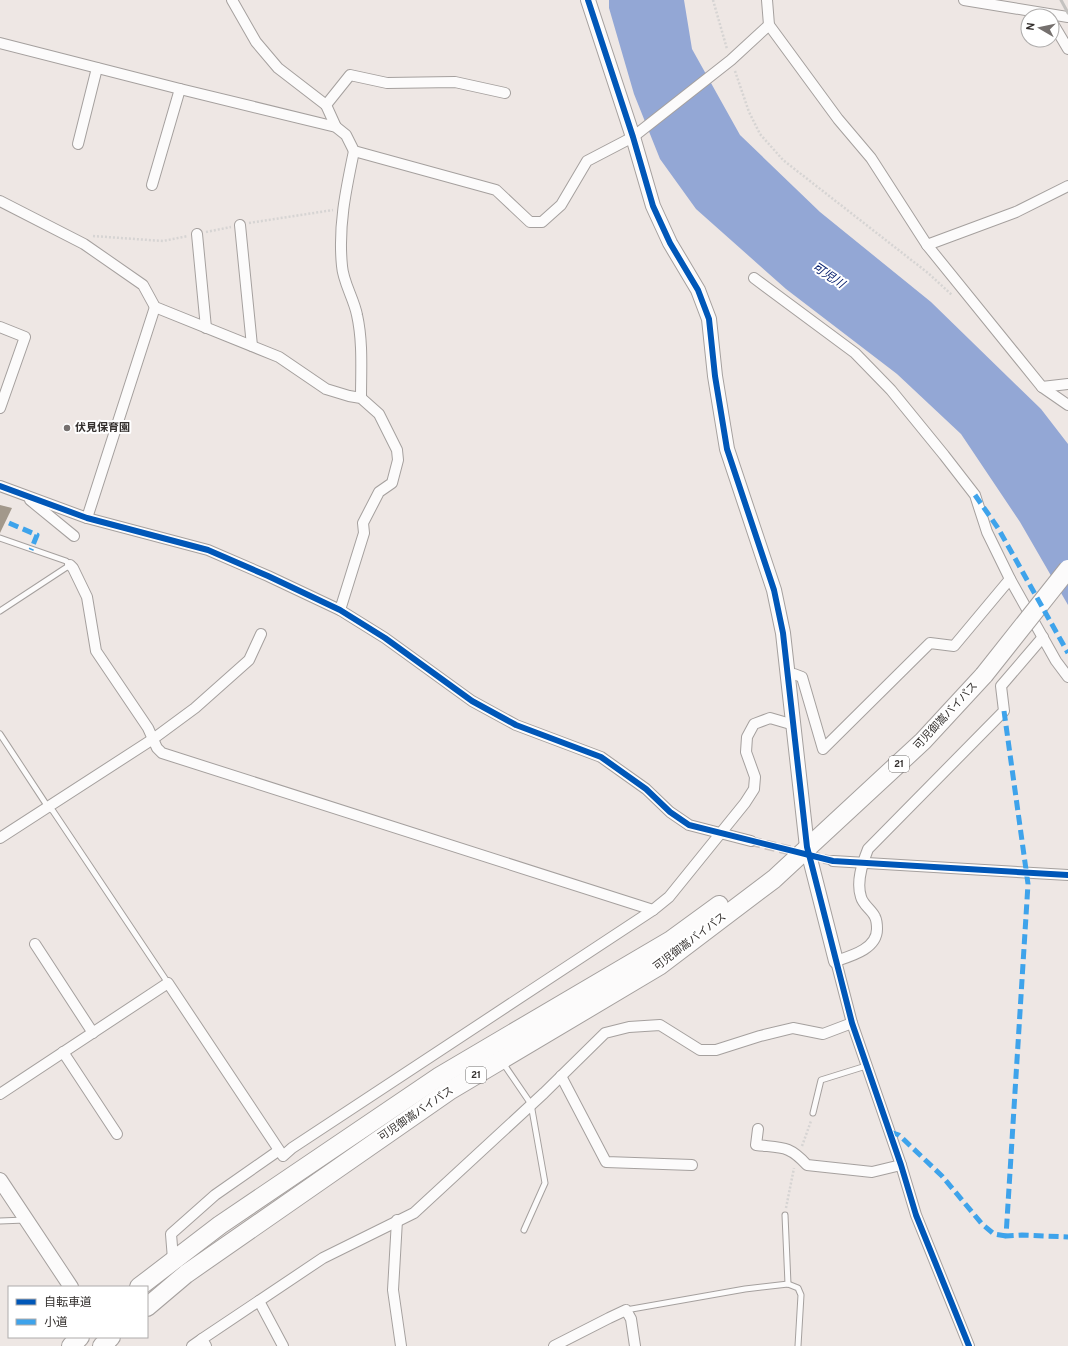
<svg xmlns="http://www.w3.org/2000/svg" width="1068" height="1346" viewBox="0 0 1068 1346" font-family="Overpass,'Noto Sans JP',sans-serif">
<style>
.water{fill:#93a7d5}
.building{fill:#a2988b}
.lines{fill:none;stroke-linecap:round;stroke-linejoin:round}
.street-tunnel{stroke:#c9c2c0;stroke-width:10;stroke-dasharray:10 5;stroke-linecap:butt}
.lane-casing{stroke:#a5a09e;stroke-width:7}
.street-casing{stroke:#a5a09e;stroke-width:12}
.secondary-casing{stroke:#a5a09e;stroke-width:16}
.highway-casing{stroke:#a5a09e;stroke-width:20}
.path{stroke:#d6d4d3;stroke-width:2.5;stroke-dasharray:2 2;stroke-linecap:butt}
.lane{stroke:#fcfbfb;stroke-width:5}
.street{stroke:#fcfbfb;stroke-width:10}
.secondary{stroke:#fcfbfb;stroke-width:14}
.highway{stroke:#fcfbfb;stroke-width:18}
.rail{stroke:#c4c2c0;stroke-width:3}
.highway-bridge-casing{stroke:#a5a09e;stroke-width:20;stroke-linecap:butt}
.highway-bridge{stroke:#fcfbfb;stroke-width:18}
.quiet{stroke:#3ea3eb;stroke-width:5;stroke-dasharray:10 5;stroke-linecap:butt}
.cycleway-casing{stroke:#fff;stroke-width:8}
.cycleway{stroke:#0057b8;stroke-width:6}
.poi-dot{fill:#75706e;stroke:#fff;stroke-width:1.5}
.labels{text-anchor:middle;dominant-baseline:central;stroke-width:4;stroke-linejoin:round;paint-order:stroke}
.shield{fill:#fff;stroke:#716e6d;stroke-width:1}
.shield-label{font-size:10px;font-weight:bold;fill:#34302e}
.poi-label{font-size:11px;font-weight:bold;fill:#34302e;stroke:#fff;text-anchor:start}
.street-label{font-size:11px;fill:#34302e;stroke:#fff}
.water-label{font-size:12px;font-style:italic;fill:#08216f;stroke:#fff}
</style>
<rect width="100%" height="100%" fill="#eee7e4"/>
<!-- water -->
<path class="water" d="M609,0h75l8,49 48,86 80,77 111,90 110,107 27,35v161l-48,-83 -59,-88 -64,-60 -111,-85 -90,-80 -36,-50 -26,-65 -25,-86z"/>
<!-- building -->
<path class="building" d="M0,505l12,3 -12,25z"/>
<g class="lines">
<!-- street-tunnel -->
<path class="street-tunnel" d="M751,841l82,20"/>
<defs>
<g id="lane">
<path d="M0,538l66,23 4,4 -70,46"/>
<path d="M0,734l48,73 5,4 115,172"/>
<path d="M503,1063l28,41 14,79 -21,47"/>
<path d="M813,1113l8,-33 45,-14"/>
<path d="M785,1215l3,69"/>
<path d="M0,1221l25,-1"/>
<path d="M626,1310l119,-21 43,-5 10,4 3,7 -3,51"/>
</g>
<g id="street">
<path d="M232,0l24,42 22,26 48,37 10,22"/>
<path d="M767,0l2,25 69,94 33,39 56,87 115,142 26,18"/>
<path d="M964,0l104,17"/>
<path d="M1052,22l16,27"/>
<path d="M0,43l180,46 156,38 10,8 8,16 142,39 34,32h12l19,-17 26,-44 46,-24 98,-77 38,-35"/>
<path d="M326,105l24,-30 37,8 68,-1 50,11"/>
<path d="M78,144l19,-76"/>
<path d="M354,151c-8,38 -16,75 -12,115 1,16 12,33 15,49 6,27 4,55 4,83"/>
<path d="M152,185l28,-96"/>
<path d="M0,201l84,43 59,41 12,22 124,50 47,32 23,7 12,2 18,16 18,36 1,10 -6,23 -13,9 -16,31 1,10 -24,77"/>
<path d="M240,225l12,121"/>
<path d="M197,234l9,94"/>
<path d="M927,245l89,-33 52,-26"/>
<path d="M754,278l101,75 36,37 53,65 31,40 12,37 23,47 46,82 12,16"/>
<path d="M0,327l25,10 -25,71"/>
<path d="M1042,387l26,-3"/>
<path d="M0,486l87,32 121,32 60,26 72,34 45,28 87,63 44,24 85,32 45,32 24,23 19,13 62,16"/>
<path d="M30,500l44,36"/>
<path d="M87,518l68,-211"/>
<path d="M70,565l3,3 14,29 9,54 52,77 9,20 5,5 491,157"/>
<path d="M789,674h5l8,3 21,72 107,-106 24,3 56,-67"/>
<path d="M0,838l153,-99 42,-31 54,-48 12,-26"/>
<path d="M833,861l235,14"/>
<path d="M35,944l58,89"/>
<path d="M63,1052l54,82"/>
<path d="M561,1076l45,86 86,3"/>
<path d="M0,1094l168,-111 115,173 9,-8 361,-238 16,-13 76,-94 9,-14 1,-12 -9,-25 1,-15 7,-13 16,-6 24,7"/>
<path d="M758,1129l-2,16c26,3 33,0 51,20l65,7 29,-7"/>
<path d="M397,1220l-4,70 8,56"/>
<path d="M173,1259l-2,-25 44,-39 63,-44"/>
<path d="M259,1301l24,45"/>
<path d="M192,1346l10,-7"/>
<path d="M206,1346l-4,-7 121,-81 91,-45 130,-120 61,-60 24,-6 31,-2 40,25h16l44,-14 33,-8 30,6 29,-11"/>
<path d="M554,1346l55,-28 17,-8 5,9 4,27"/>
<path d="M969,1346l-53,-131 -15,-50 -49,-142 -16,-62c15,-5 41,-12 41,-32 0,-4 0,-8 -2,-12 -3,-7 -12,-12 -14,-20 -5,-15 1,-33 7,-48l136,-138 -3,-25 42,-49"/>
</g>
<g id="secondary">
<path d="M588,0l45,137 20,69 17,37 28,47 11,29 6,57 12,73 47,141 9,43 24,214 29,114"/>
<path d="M0,1180l71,107"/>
</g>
<g id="highway">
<path d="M139,1287l81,-62 220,-149 231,-136 48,-35"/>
<path d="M147,1307l39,-33 263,-183 210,-125 115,-87 149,-138 61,-66"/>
<path d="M71,1346l9,-9"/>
<path d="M102,1346l9,-9"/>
</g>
</defs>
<!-- lane casing -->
<use href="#lane" class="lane-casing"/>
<!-- street casing -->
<use href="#street" class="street-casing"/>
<!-- secondary casing -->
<use href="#secondary" class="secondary-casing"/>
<!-- highway casing -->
<use href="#highway" class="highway-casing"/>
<!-- path -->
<g class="path">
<path d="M713,0l14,49"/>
<path d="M735,71l14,41 11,22 23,26 145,113 24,22"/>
<path d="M249,223l84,-13"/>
<path d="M206,232l25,-5"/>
<path d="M93,236l70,5 25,-5"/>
<path d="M802,1146l9,-25"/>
<path d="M786,1208l8,-40"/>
</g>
<!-- lane -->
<use href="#lane" class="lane"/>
<!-- street -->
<use href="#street" class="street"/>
<!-- secondary -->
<use href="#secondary" class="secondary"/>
<!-- highway -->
<use href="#highway" class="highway"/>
<!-- rail -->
<path class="rail" d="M1061,0l7,13"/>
<defs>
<path id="highway-bridge" d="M984,675l84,-106"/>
</defs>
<!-- highway-bridge casing -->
<use href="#highway-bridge" class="highway-bridge-casing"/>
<!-- highway-bridge -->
<use href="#highway-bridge" class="highway-bridge"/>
<!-- quiet -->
<g class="quiet">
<path d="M975,495l23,33 70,125"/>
<path d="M9,523l28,12 -6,15"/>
<path d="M1004,711l24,173 -22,352 16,-1 46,2"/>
<path d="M890,1132l9,3 43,41 40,48 12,10 12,2"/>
</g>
<defs>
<g id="cycleway">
<path d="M588,0l45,137 20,69 17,37 28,47 11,29 6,57 12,73 47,141 9,43 24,214 5,19 40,157 49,142 15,50 53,131"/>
<path d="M0,486l87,32 121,32 60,26 72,34 45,28 87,63 44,24 85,32 45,32 24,23 19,13 144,36 235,14"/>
</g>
</defs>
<!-- cycleway casing -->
<use href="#cycleway" class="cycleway-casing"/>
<!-- cycleway -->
<use href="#cycleway" class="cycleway"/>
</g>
<!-- markers -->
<circle class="poi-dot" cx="67" cy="428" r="4"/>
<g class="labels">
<!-- shield labels -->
<g class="shield">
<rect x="889" y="756" width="20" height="16" rx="3"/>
<rect x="466" y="1067" width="20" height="16" rx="3"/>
</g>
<g class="shield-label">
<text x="899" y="764">21</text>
<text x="476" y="1075">21</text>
</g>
<!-- poi labels -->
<g class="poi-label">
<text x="75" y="428">伏見保育園</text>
</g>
<!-- street labels -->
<g class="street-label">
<text transform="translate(946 716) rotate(-47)">可児御嵩バイパス</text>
<text transform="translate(690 942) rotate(-37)">可児御嵩バイパス</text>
<text transform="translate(416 1114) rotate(-34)">可児御嵩バイパス</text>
</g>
<!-- water labels -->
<g class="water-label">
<text transform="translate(828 276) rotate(34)">可児川</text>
</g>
</g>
<!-- legend -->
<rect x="8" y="1286" width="140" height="52" fill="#ffffff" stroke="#aeacab"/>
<rect x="16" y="1299" width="20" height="6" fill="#0057b8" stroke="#aeacab"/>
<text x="44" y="1306" font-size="12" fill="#34302e">自転車道</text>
<rect x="16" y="1319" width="20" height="6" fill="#3ea3eb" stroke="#aeacab"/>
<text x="44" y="1326" font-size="12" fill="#34302e">小道</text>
<!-- north arrow -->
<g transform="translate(1040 28) rotate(279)"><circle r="19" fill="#ffffff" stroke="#aeacab"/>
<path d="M0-3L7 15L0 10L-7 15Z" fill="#75706e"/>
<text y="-6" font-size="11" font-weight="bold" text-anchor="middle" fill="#34302e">N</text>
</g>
</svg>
